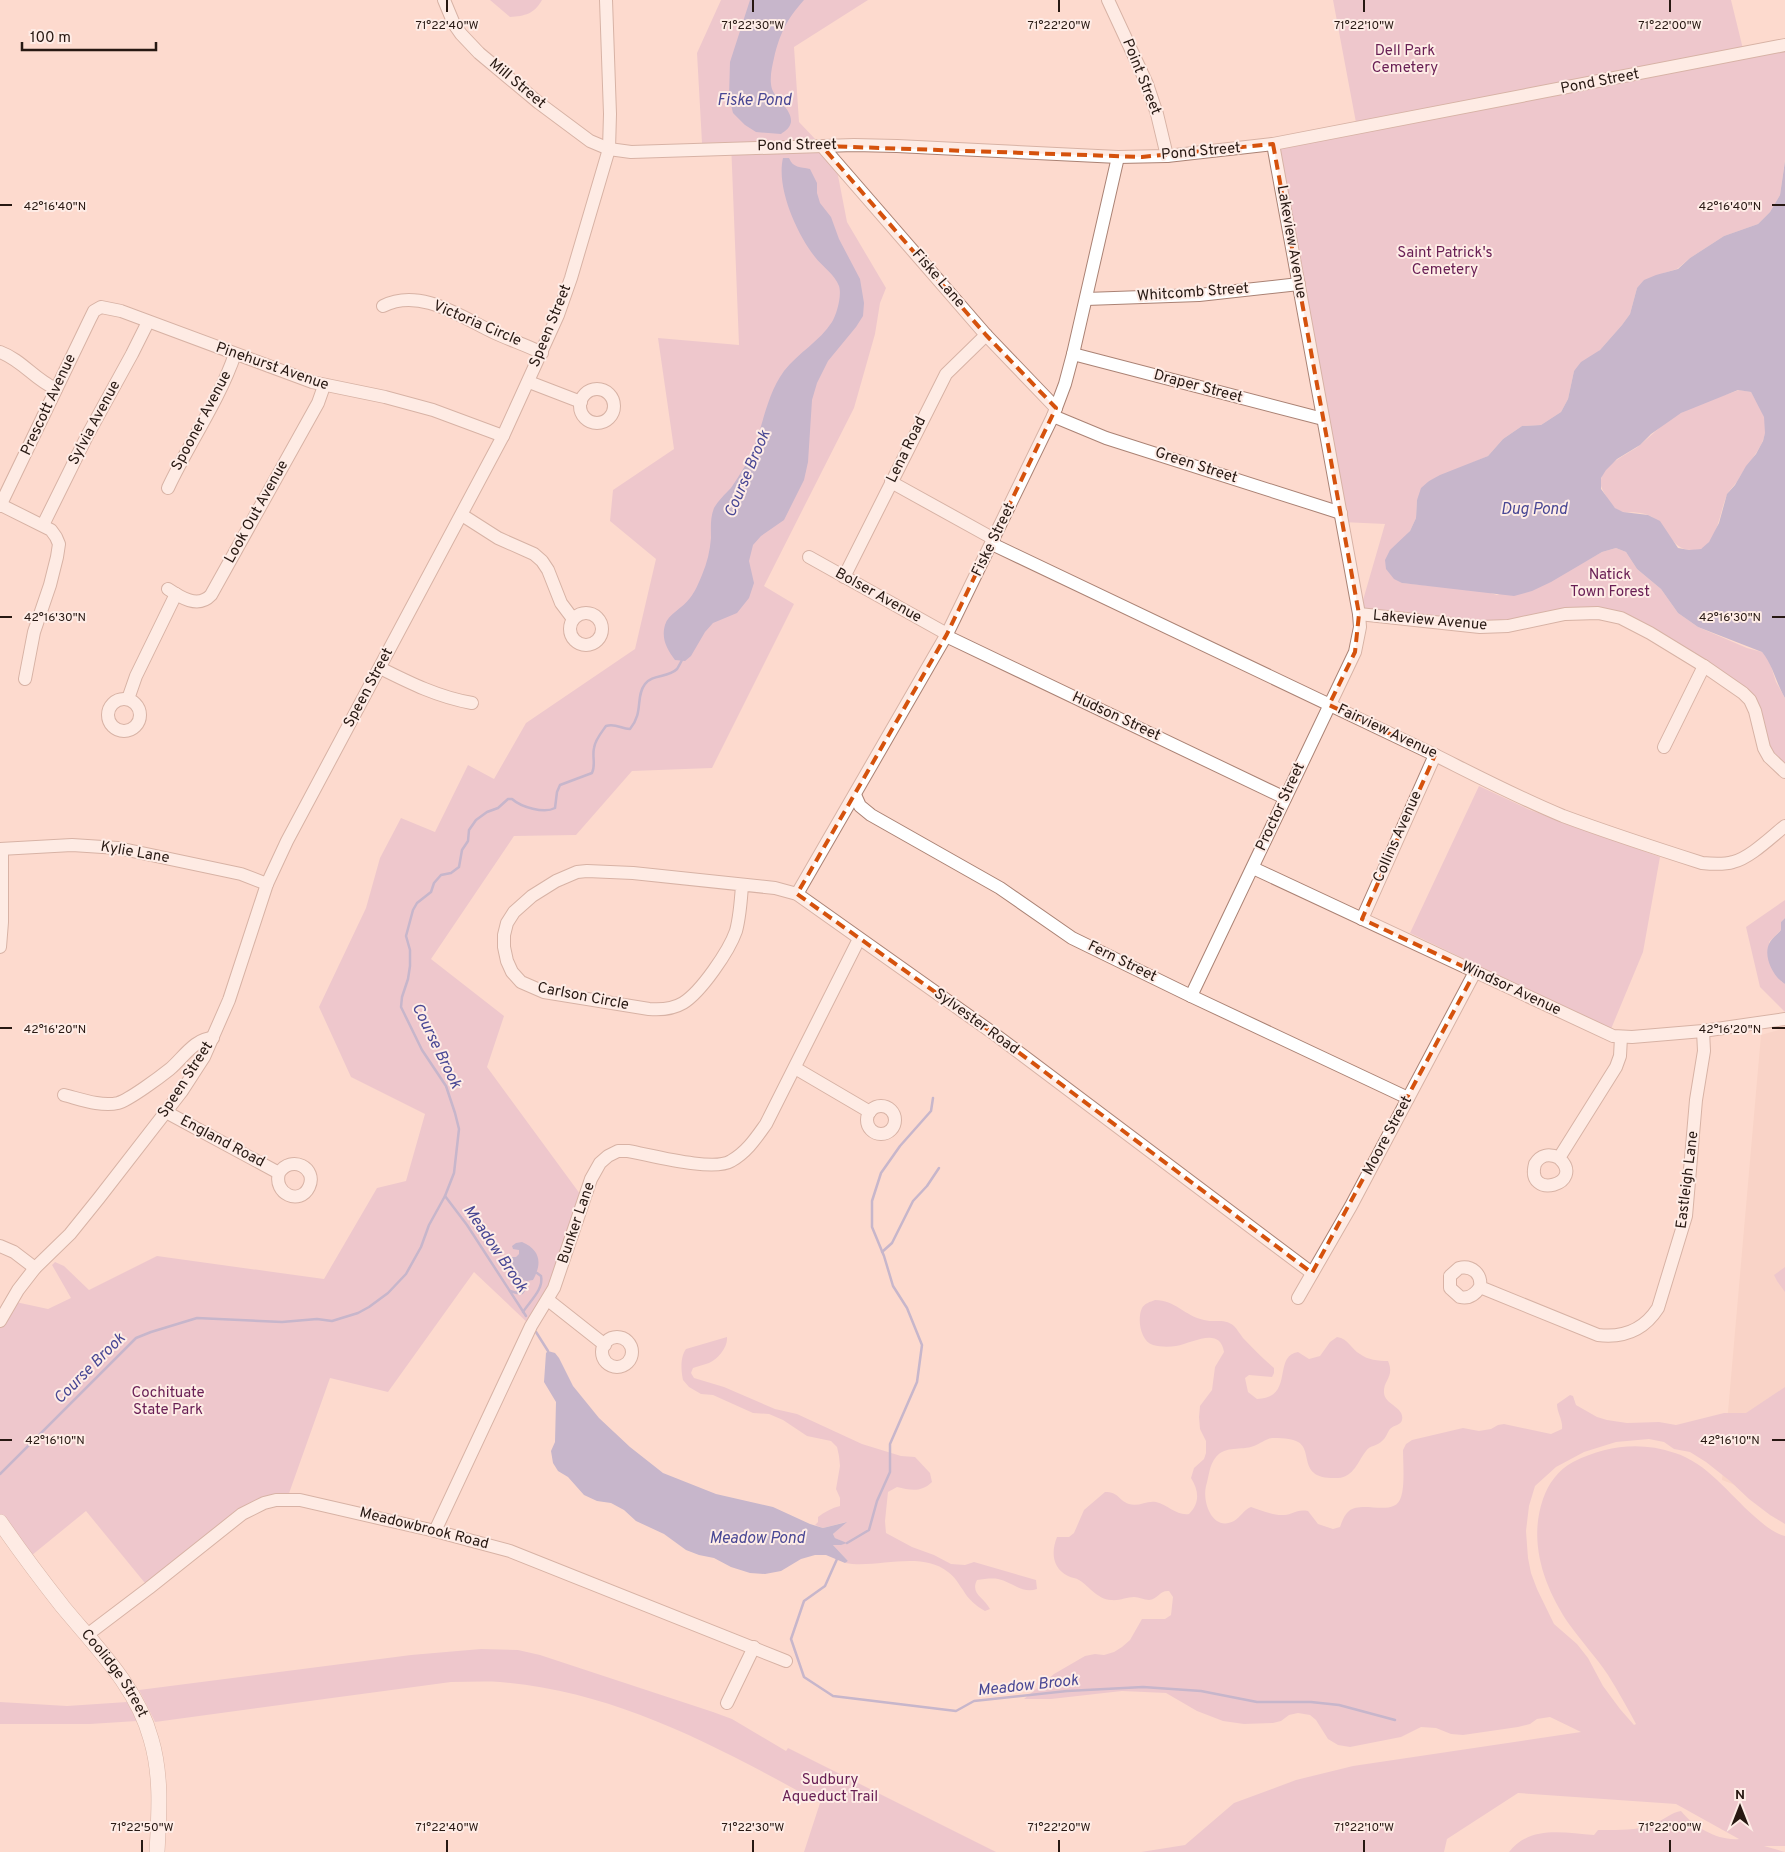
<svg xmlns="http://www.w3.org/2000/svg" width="1785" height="1852" viewBox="0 0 1785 1852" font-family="Overpass,sans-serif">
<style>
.built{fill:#f4cbbe}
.green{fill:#dbb0cb}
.water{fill:#8589c8;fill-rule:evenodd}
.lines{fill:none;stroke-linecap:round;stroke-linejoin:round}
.stream{stroke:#8589c8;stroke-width:2.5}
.minor-casing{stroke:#aa8274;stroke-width:14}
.major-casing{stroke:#aa8274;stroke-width:16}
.minor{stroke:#fff;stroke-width:12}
.major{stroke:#fff;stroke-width:15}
.marked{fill:none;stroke:#d5520d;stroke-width:4;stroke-dasharray:10 6;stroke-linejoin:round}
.ticks{fill:none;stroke:#271812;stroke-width:2}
.labels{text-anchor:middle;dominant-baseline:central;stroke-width:4;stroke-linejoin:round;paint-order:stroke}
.park-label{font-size:15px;fill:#681e54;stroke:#feece6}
.street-label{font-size:15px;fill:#271812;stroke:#feece6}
.water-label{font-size:16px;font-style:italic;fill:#484794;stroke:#feece6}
.ticks-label{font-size:12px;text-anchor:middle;fill:#271812;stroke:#feece6;stroke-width:4;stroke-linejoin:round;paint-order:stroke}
</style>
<rect width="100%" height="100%" fill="#fddace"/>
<!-- built -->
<path class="built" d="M1785,1028v476l-63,-24 39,-445z"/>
<!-- green -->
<g class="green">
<path d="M490,0h52c-8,14 -17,16 -32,17z"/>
<path d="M721,0h147l-74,47 5,75 36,38 12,62 39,66 -6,15 -5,31 -21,74 -90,178 30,18 -82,164 -80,3 -56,64 -62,1 -83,123 73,57 -17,51 96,131 -24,78 -28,50 -57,-54 -86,120 -58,-14 -43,121 -23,4 -115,85 -63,-77 -60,49 -26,-38v-201l11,-20 37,8 23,-11 -19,-33 3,-3 9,4 25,24 68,-34 167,23 53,-91 29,-7 19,-67 -74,-37 -32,-70 47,-99 14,-50 21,-40 34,14 33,-67 26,14 32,-56 109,-74 21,-90 -46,-38 3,-31 61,-41 -16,-111 81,7 -8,-203 -29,1 -5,-90z"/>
<path d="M1333,0h398l13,53 41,-8v115l-5,35 -10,17 -12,12 -34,12 -34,22 -13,11 -13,4 -27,15 -7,26 -8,11 -22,25 -26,21 -6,28 -7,13 -20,13 -19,1 -19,13 -15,17 -59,25 -12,19 -1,18 -6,13 -8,9v43l82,8 13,4 89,-34 16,-9 14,-4 10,4 11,17 24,20 17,24 20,14 49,21 15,4 7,8 7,22 9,16v74l-8,-7 -27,-65 -140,-85 -89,8 -162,-9 26,-90 -43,-2 -69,-378 84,-16z"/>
<path d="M1739,390l12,2c4,8 10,16 13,24 9,24 -16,45 -26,64 -3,5 -9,10 -11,15 -7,15 -9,46 -26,54 0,0 -6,1 -7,1 -25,2 -24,-26 -46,-35 -19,-7 -28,6 -42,-19 -3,-5 -7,-11 -5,-17 3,-16 28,-25 39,-34 13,-11 24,-23 39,-31 18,-10 40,-17 60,-24z"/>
<path d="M1479,786l51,24 130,47 -17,95 -32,77 -201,-96z"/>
<path d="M1785,900v18l-4,4v8l-12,12 12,39 4,3v28l-25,-25 -14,-60z"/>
<path d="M1785,1267v25l-8,-11 -3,-6z"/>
<path d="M1155,1300c20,0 30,16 49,20 11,3 20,-2 30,6 3,3 6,8 9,12 10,10 20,21 31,30v5l-2,4 -23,-2 -4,3 3,14 9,7c38,-1 15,-43 41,-47l11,7 11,-3 10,-14 7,-5c12,2 14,12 23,17 8,6 18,7 28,7 7,16 -5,19 -4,32 1,12 21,14 18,27 -1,5 -8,5 -12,9 -3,4 -4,9 -8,12 -4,5 -12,4 -16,10 -8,10 -12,26 -28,27 -42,2 -24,-27 -40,-36 -6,-4 -20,-4 -26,-4 -7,1 -12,6 -18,8 -13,5 -28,-1 -38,11 -7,8 -7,20 -10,29 -4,17 7,46 28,35 7,-4 9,-11 17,-14 10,3 22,9 33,8 9,0 11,-6 24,-4l10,13 15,5 7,-2c2,-5 4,-12 9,-16 14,-11 46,7 52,-14 4,-12 2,-34 2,-47l3,-6 6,-4 51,-12 16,3 12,-2 7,-4 6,-1 47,10 11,-5c1,-9 -5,-16 -5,-25l13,-9 3,1 3,9 21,12 10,3 20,3 32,-1 17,3 48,-12h22l39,-26v137l-15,-9 -21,-16 -19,-18 -24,-19 -16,-10 -16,-3 -10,-7 -15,-3 -33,3 -32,10 -28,15 -21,19 -6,20 -3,25 2,27 3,15 6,16 17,35 23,20 11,14 15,28 17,23 14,16 2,-1c-9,-17 -18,-33 -28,-49 -12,-18 -27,-34 -39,-51 -25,-37 -41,-82 -26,-125 5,-15 15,-29 30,-37 33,-16 66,-21 102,-9 32,10 54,41 79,63 9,8 19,17 31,20v310h-21l21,6h-276c21,-27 55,-19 85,-17l4,-5c18,0 42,1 58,-7 9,-4 16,-11 25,-12 13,16 37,30 58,28l-63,-35 -158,-11 -71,46 -3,13h-303l44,-7 49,-42 62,-23 57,-14 228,-34 -31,-15 -13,2 -7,5 -12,3 -55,8 -12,-1 -15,-6 -15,-1 -20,10 -51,10 -12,-2 -10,-6 -12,-19 -6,-5 -12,-2 -9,2 -8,6 -8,2 -29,1 -21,-3 -26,-10 -31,-18 -44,-2 -71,8h-27l30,-25 31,-18 10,-2 9,1 10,-3 8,-5 8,-7 12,-21h23l6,-4 2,-18 -4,-6c-9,-1 -11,8 -20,9 -5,0 -10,-3 -15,-3 -7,0 -15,4 -23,3 -14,-1 -21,-13 -32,-20 -3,-2 -7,-2 -11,-4 -16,-8 -17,-24 -11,-39h12l5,-4 10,-23 21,-18c14,0 13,8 24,12 10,3 18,-4 27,-2 12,3 21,14 33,12 11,-11 10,-23 2,-36l3,-10 10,-9 2,-6v-12l-6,-12 -1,-12 1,-11 12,-16 3,-23 9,-15c-4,-26 -31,-9 -48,-6 -7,1 -16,1 -23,-1 -13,-4 -16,-27 -11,-37 3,-5 8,-6 13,-8z"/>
<path d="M727,1337c1,10 -9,22 -18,26 -5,2 -11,3 -16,5l-2,5 3,5 30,9 51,22 22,5 65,30 39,12 14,1 15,16 2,9c-11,11 -22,8 -35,5l-9,5 -3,29 1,12 26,14 22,8 17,9 14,1 9,-3 62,18 1,9c-15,5 -25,-7 -39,-10 -6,-1 -14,0 -21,1 -7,14 7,17 13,29l-5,2c-9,-5 -17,-12 -22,-21 -5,-7 -8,-13 -15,-18 -28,-22 -71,-3 -103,-9l3,-2 -16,-17 14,-1 -11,-5 -2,-4 13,-12 -23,6 -8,-3 3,-3v-5c6,-5 14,-9 22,-11v-8l-4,-9 4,-23 -1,-10 -2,-9 -6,-6 -24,-5 -24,-16 -14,-6 -16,-1 -40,-18 -12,-1 -12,-7 -6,-7c-2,-9 -3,-23 3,-31z"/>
<path d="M481,1649l37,1 22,5 173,57 19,7 54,32 2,-3 208,104h-192l16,-49c-100,-55 -203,-112 -320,-121 -16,-1 -33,0 -49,0l-296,40 -16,-32 272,-35z"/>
<path d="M0,1702l67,4 60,-4 10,19 -47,3h-90z"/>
</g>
<!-- water -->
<g class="water">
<path d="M750,0h54c-17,19 -24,33 -30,58 -2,9 -5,21 -2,31 4,11 20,20 19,33 -1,6 -6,9 -10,12l-25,-2 -11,-7 -12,-12 -4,-16 1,-35z"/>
<path d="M783,158h6c4,10 11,9 21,11l7,14v10l3,10 11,14 8,22 21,40 4,24 -1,13 -7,11 -28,34 -11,22 -5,17 -4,62 -4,18 -20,40 -23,16 -8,9 -4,16 5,22 -5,15 -12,15 -24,10 -8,9 -14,24 -6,5 -10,-1c-8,-11 -14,-21 -10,-35 3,-11 18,-17 25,-27 5,-6 9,-16 12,-23 5,-12 8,-24 9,-37 0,-10 -1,-20 3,-30 4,-7 11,-14 17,-20 6,-9 13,-20 18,-29 14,-29 16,-62 35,-88 14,-18 36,-30 48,-49 5,-8 10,-27 7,-36 -4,-11 -17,-20 -24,-29 -18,-23 -39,-69 -32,-99z"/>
<path d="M1785,161v537c-9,-15 -12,-33 -23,-46l-64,-25 -20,-14 -17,-24 -24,-20 -11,-17 -10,-4 -14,4 -51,30 -19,9 -18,5 -112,-13 -8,-4 -8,-10 -1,-9 5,-10 20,-19 6,-13 1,-18 4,-12 8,-7 11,-6 48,-19 15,-17 19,-13 19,-1 20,-13 7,-13 6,-28 7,-9 19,-12 22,-25 8,-11 7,-26 7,-8 12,-5 22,-6 12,-11 34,-22 34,-12 12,-12 10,-17zM1738,390l13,2 13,25 1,16 -2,8 -7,13 -10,12 -11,19 -8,9 -8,29 -10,19 -8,7 -12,1 -11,-2 -18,-27 -12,-6 -25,-3 -8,-4 -14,-19v-11l5,-8 11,-11 23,-14 11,-11 30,-21z"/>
<path d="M1785,918v66c-12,-7 -23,-29 -15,-42 3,-5 8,-8 11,-12v-8z"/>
<path d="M522,1242c19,8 20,22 11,38 -12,3 -22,-3 -27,-14l5,-9h5l3,-3v-4l-6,-1 -1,-3 4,-3z"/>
<path d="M548,1351l7,2 4,5 14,28 26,32 31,29 33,26 53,21 57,13 37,17 13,4 24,-6 -14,12 2,4 12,5 -6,2h-8l15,16 -3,2 -19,-8h-11l-14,4 -20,12 -16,3 -15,-1 -19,-6 -17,-9 -15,-3 -13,-5 -22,-16 -28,-13 -12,-11 -13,-7 -14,-2 -13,-6 -16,-18 -10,-6 -5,-8 -2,-12 4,-9 1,-40 -12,-20 2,-29z"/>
</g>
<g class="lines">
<!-- stream -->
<g class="stream">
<path d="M445,1196l22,29 59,91"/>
<path d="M882,1252l10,-9 21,-42 14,-15 12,-18"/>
<path d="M510,1291l7,2h5l3,-4 2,-8"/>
<path d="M523,1312c7,-11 21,-23 18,-36l-4,-3"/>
<path d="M536,1332l12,19"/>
<path d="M0,1474l136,-136 15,-6 46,-14 85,4 35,-3 15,2 26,-8 11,-6 19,-14 18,-19 15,-27 8,-22 16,-29 9,-23 5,-44 -4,-16 -9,-27 -24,-36 -21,-43 1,-10 6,-18 2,-13v-16l-4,-14 7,-26 4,-7 14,-11 3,-9 7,-8 10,-2 8,-6 3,-17 6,-9 1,-11 7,-10 11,-8 11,-4 10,-9h4c9,8 32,15 43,9l2,-16 3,-7 32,-12c4,-8 0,-16 2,-25 1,-8 7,-15 12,-22 10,-3 15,3 24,3 14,-17 5,-32 15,-45 7,-10 23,-6 32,-15 2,-3 4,-7 6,-11"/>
<path d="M847,1543l22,-13 8,-29 13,-29v-28l27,-62 5,-37 -15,-37 -14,-22 -9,-30 -12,-29v-26l9,-28 19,-27 31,-35 2,-13"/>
<path d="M837,1559l-12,27 -21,15 -13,38 13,38 29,19 123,15 18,-10 93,-10 76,-4 58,4 56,11h54l28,3 56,15"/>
</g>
<defs>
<g id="minor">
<path d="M444,0l10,24 7,10 18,19 60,50 51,38 19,8 22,3 223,-7 43,1 221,11 49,-1 106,-12 512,-99"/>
<path d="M1108,0l39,84 10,30 10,42"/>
<path d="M822,146l164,189 70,73"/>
<path d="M1086,299l113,-4 100,-11"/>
<path d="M383,306c37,-19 78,11 112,27 15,7 31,12 47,20"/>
<path d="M0,352c22,8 35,28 56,37"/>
<path d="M1073,354l250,65"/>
<path d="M529,382l52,20"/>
<circle cx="597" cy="406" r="17"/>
<path d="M1053,416l53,22 235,75"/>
<path d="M891,482l103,57"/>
<path d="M168,488c21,-45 51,-87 67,-134"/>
<path d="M1,505l50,25 5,7 3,7 -2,13 -7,28 -16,47 -9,47"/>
<path d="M0,506l90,-187 4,-8 7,-4 20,4 191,71 73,15 48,13 70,26"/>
<path d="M462,515l36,23 36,16 8,7 6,9 13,33 12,16"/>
<path d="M43,525l44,-89 45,-82 16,-32"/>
<path d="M992,544l443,211c42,21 84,43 128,61 46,17 92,32 139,47 10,1 21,2 31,-1 17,-4 38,-25 52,-36"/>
<path d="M809,557l138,77"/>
<path d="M844,577l102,-203 40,-39"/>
<path d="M168,589c12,8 30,20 43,6l107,-192 6,-17"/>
<circle cx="586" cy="629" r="16"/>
<path d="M1359,614l121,13 28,-1 57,-12 33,-1 23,5 29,15 54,33 39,27 7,7 5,11 9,37 5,9 16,15"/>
<path d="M946,636l339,162"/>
<path d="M380,668c30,15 58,29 92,35"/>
<circle cx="124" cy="715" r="16"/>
<path d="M128,699l8,-23 40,-82"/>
<path d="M1664,747l40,-81"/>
<path d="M855,795l5,11 11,9 129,73 72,50 119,58 217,102"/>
<path d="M0,849l72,-4 46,3 123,26 26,10"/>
<path d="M1253,868l360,168 19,1 71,-6 82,-12"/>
<path d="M742,885c-1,15 -2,31 -6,46 -7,20 -35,61 -53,72 -10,6 -22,7 -34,6l-105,-17 -23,-10 -9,-10 -5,-11 -3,-14v-12l3,-12 7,-11 18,-16 24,-15 21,-9 10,-1 46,2 142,15 22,6 196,139 319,240"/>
<path d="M797,894l150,-260 106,-218 12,-32 8,-30 45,-197"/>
<path d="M1362,919l73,-164"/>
<path d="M0,947l2,-25v-73"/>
<path d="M1191,996l164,-344 5,-25 -1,-13 -86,-470"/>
<path d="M795,1068l75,44"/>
<path d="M64,1095c16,4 37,12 54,8 11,-3 42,-26 52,-34 13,-11 25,-31 43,-31"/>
<circle cx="881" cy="1120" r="14"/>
<path d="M166,1112l113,61c-6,21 21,33 30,14 9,-19 -18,-33 -30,-14"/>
<path d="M1559,1158c28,26 -34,43 -24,6 5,-9 14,-11 24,-6l57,-91 4,-11 1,-19"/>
<path d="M0,1246l14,6 21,16"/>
<path d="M1480,1287c-5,8 -11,12 -20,10l-10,-9v-12l9,-8c13,-3 23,6 21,19l118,48c25,3 46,-5 60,-27l28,-92 10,-116 8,-49 -1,-20"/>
<path d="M1298,1298l53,-92 124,-234"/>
<path d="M548,1300l57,45"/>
<path d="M0,1321l18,-31 17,-22 35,-34 29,-36 83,-107 22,-34 25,-57 38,-116 20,-43 216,-405 55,-121 13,-37 38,-129 1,-35 -4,-114"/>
<circle cx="617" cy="1352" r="15"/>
<path d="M435,1531l96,-205 23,-38 37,-109 9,-16 8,-7 10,-5h10c23,4 85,21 103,10 16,-9 25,-23 35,-37l93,-185"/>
<path d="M87,1635l62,-47 93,-74 22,-11 12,-3h24l135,31 75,20 276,110"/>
<path d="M727,1703l27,-56"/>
</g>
<g id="major">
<path id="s1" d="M0,1522c20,29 41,57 63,85 34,41 74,80 88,132 11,37 8,75 6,113"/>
</g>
</defs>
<!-- minor casing -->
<use href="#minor" class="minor-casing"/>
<!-- major casing -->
<use href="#major" class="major-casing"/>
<!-- minor -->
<use href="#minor" class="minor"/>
<!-- major -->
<use href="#major" class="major"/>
</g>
<!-- marked area -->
<path d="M0 0H1785V1852H0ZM1273,144l86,470 -4,38 -26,53 106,50 -73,164 113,53 -163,301 -319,-240 -196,-139 150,-260 109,-226 -70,-73 -164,-189 320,11z" fill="#fddace" fill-opacity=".55" fill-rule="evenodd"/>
<path class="marked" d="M1273,144l86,470 -4,38 -26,53 106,50 -73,164 113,53 -163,301 -319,-240 -196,-139 150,-260 109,-226 -70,-73 -164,-189 320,11z"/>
<!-- ticks -->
<path class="ticks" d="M447,0v12M753,0v12M1059,0v12M1364,0v12M1670,0v12M0,205h12M1772,205h13M0,617h12M1772,617h13M0,1028h12M1772,1028h13M0,1440h12M1772,1440h13M142,1840v12M447,1840v12M753,1840v12M1059,1840v12M1364,1840v12M1670,1840v12"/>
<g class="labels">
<!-- park labels -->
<g class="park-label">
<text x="1405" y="51">Dell Park<tspan x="1405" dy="17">Cemetery</tspan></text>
<text x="1445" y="253">Saint Patrick's<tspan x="1445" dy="17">Cemetery</tspan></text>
<text x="1610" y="575">Natick<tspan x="1610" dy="17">Town Forest</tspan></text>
<text x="168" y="1393">Cochituate<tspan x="168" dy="17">State Park</tspan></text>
<text x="830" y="1780">Sudbury<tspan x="830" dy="17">Aqueduct Trail</tspan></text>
</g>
<!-- street labels -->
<g class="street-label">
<text transform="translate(1141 77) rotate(68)">Point Street</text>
<text transform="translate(1600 82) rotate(-11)">Pond Street</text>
<text transform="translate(517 84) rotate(40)">Mill Street</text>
<text transform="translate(797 146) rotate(-1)">Pond Street</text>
<text transform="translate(1201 152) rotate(-5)">Pond Street</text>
<text transform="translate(1291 242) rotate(80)">Lakeview Avenue</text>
<text transform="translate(938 279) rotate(49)">Fiske Lane</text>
<text transform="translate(1193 293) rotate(-4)">Whitcomb Street</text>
<text transform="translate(477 324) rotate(23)">Victoria Circle</text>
<text transform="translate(551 326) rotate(-68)">Speen Street</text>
<text transform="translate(272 367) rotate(19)">Pinehurst Avenue</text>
<text transform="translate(1198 387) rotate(15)">Draper Street</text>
<text transform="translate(49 405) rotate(-65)">Prescott Avenue</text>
<text transform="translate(202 421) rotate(-62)">Spooner Avenue</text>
<text transform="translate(95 423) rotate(-62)">Sylvia Avenue</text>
<text transform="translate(907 450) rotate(-64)">Lena Road</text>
<text transform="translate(1196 466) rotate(18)">Green Street</text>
<text transform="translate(257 512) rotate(-61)">Look Out Avenue</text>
<text transform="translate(994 540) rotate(-64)">Fiske Street</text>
<text transform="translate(878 596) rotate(29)">Bolser Avenue</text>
<text transform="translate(1430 621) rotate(5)">Lakeview Avenue</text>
<text transform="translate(369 688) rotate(-62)">Speen Street</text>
<text transform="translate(1116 717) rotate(25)">Hudson Street</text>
<text transform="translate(1387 732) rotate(25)">Fairview Avenue</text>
<text transform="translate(1281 807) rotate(-65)">Proctor Street</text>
<text transform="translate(1398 837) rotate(-66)">Collins Avenue</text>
<text transform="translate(135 853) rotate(10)">Kylie Lane</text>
<text transform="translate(1122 962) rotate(26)">Fern Street</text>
<text transform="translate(1511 989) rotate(25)">Windsor Avenue</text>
<text transform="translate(583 997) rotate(11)">Carlson Circle</text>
<text transform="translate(976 1022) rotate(36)">Sylvester Road</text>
<text transform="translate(186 1080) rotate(-57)">Speen Street</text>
<text transform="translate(1388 1136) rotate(-62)">Moore Street</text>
<text transform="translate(222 1142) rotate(28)">England Road</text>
<text transform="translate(1688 1180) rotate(-83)">Eastleigh Lane</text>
<text transform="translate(577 1223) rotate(-71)">Bunker Lane</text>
<text transform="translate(424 1529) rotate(14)">Meadowbrook Road</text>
<text stroke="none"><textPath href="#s1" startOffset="190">Coolidge Street</textPath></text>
</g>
<!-- water labels -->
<g class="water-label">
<text x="754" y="101">Fiske Pond</text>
<text transform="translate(748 474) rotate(-67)">Course Brook</text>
<text x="1534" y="510">Dug Pond</text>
<text transform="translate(436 1046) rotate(64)">Course Brook</text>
<text transform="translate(495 1249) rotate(56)">Meadow Brook</text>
<text transform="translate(90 1369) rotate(-45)">Course Brook</text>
<text x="757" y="1539">Meadow Pond</text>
<text transform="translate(1028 1686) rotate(-6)">Meadow Brook</text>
</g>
</g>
<g class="ticks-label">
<text x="447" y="29">71°22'40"W</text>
<text x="753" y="29">71°22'30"W</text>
<text x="1059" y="29">71°22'20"W</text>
<text x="1364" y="29">71°22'10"W</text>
<text x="1670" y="29">71°22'00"W</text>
<text x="55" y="210">42°16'40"N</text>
<text x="1730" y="210">42°16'40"N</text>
<text x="55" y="621">42°16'30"N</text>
<text x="1730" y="621">42°16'30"N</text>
<text x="55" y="1033">42°16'20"N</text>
<text x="1730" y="1033">42°16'20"N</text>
<text x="55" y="1444">42°16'10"N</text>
<text x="1730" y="1444">42°16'10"N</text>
<text x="142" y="1831">71°22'50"W</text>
<text x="447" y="1831">71°22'40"W</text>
<text x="753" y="1831">71°22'30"W</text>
<text x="1059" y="1831">71°22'20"W</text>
<text x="1364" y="1831">71°22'10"W</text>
<text x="1670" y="1831">71°22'00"W</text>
</g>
<!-- north arrow -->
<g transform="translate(1740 1807)" stroke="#feece6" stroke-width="4" paint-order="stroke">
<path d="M0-4L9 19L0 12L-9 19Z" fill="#271812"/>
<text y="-8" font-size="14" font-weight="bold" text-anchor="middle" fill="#271812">N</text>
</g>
<!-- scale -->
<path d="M22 42v8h134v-8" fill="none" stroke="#271812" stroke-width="2.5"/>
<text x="30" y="42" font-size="15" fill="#271812" stroke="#feece6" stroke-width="4" paint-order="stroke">100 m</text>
</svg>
